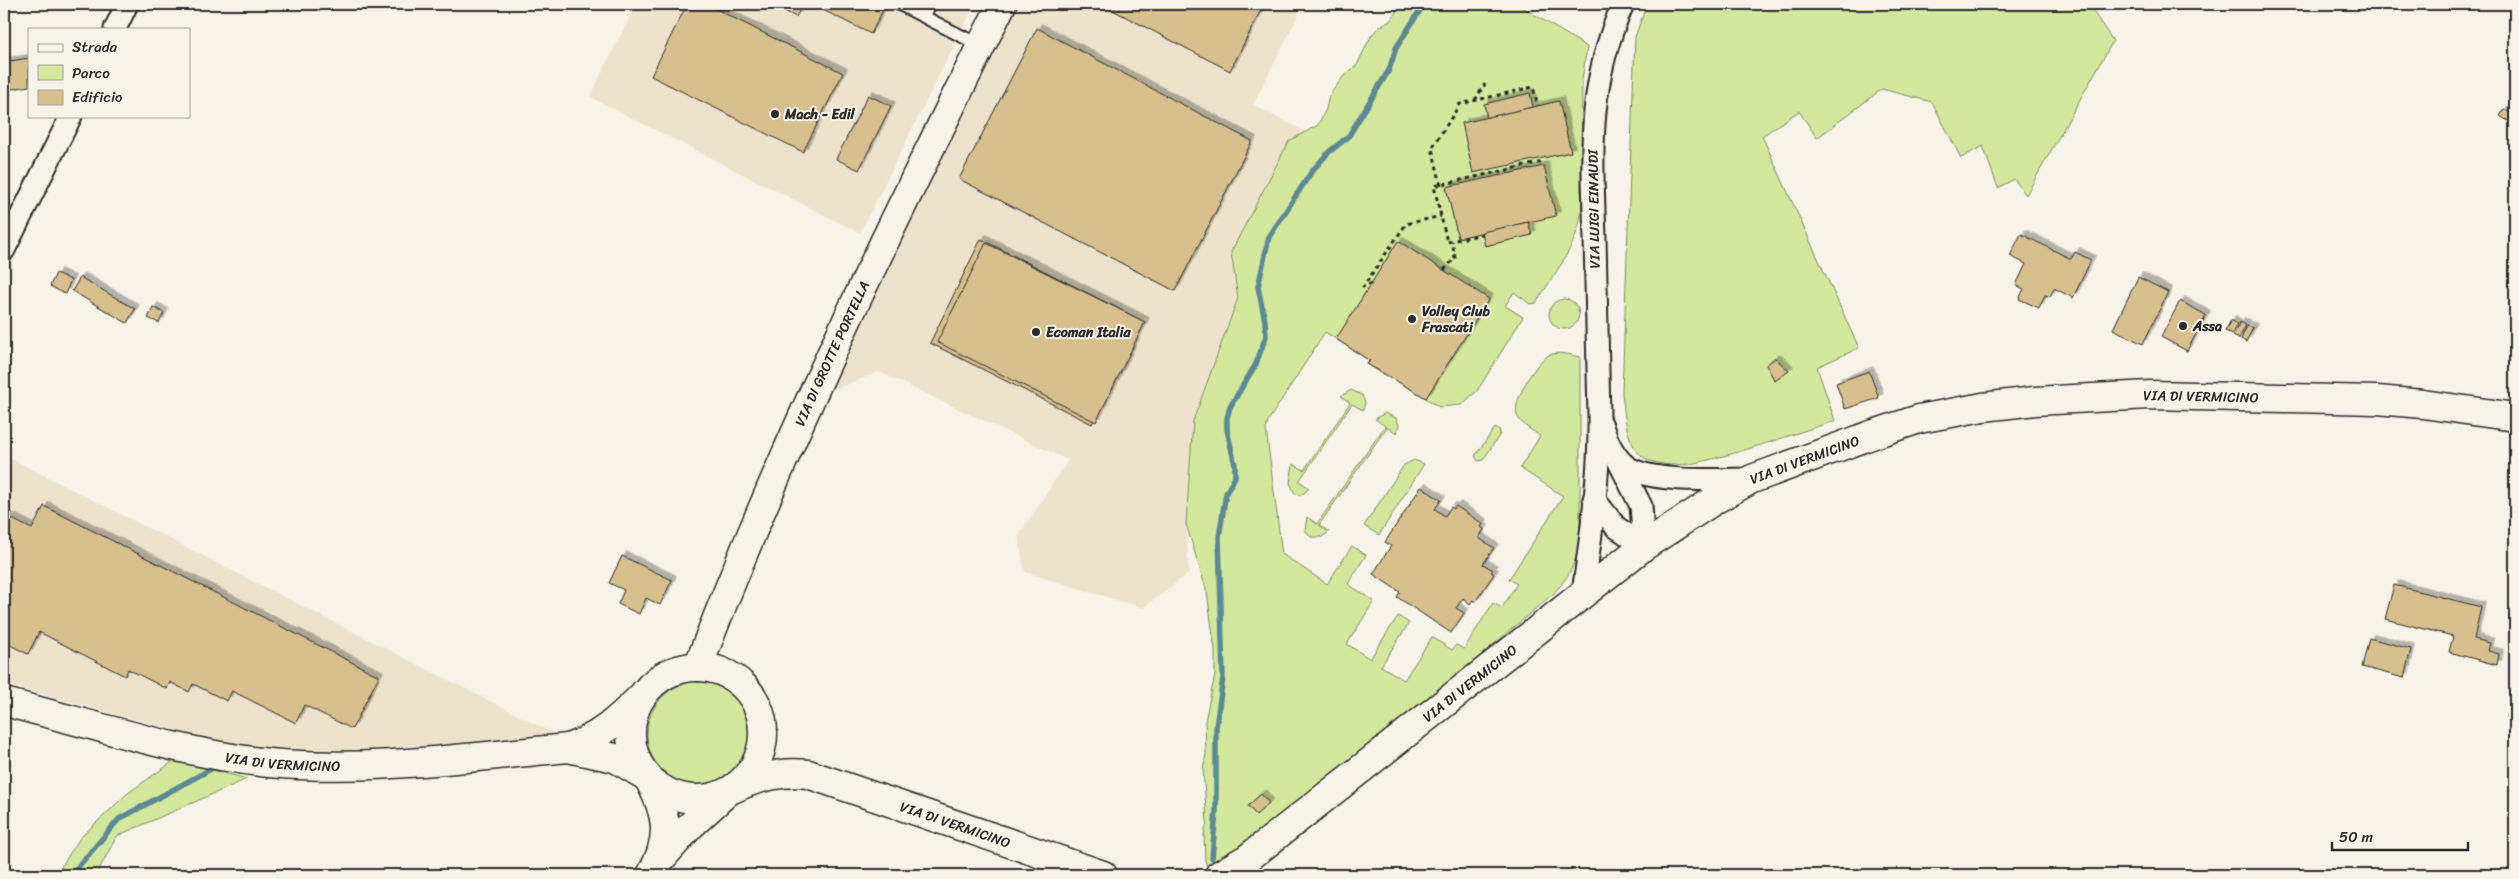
<svg xmlns="http://www.w3.org/2000/svg" width="2519" height="879" viewBox="0 0 2519 879" font-family="Sriracha,sans-serif">
<style>
.built{fill:#ede3cd}
.green{fill:#d3e89d;stroke:#7f8a64}
.lines{fill:none;stroke-linecap:round;stroke-linejoin:round}
.stream{stroke:#5c8995;stroke-width:5.5}
.building{fill:#d7bf8e;stroke:#2b2b2b;filter:url(#shadow)}
.service-casing{stroke:#2b2b2b;stroke-width:15}
.minor-casing{stroke:#2b2b2b;stroke-width:25}
.tertiary-casing{stroke:#2b2b2b;stroke-width:31}
.secondary-casing{stroke:#2b2b2b;stroke-width:31}
.path{stroke:#2b2b2b;stroke-width:3;stroke-dasharray:4 4;stroke-linecap:butt}
.service{stroke:#f7f3e8;stroke-width:11}
.minor{stroke:#f7f3e8;stroke-width:21}
.tertiary{stroke:#f7f3e8;stroke-width:28}
.secondary{stroke:#f7f3e8;stroke-width:28}
.poi-dot{fill:#2b2b2b;stroke:#f7f3e8;stroke-width:2}
.labels{text-anchor:middle;dominant-baseline:central;stroke-width:4;stroke-linejoin:round;paint-order:stroke}
.poi-label{font-size:14px;font-weight:bold;fill:#2b2b2b;stroke:#f7f3e8;text-anchor:start}
.street-label{font-size:14px;fill:#2b2b2b;stroke:#f7f3e8}
</style>
<defs>
<filter id="shadow"><feDropShadow dx="4.5" dy="-4.5" stdDeviation="0" flood-color="#0004"/></filter>
</defs>
<rect width="100%" height="100%" fill="#f7f3e8"/>
<filter id="ink" filterUnits="userSpaceOnUse"><feTurbulence type="fractalNoise" baseFrequency=".02" numOctaves="2"/><feDisplacementMap in="SourceGraphic" scale="10" xChannelSelector="R" yChannelSelector="G"/><feConvolveMatrix kernelMatrix="1 2 1 2 8 2 1 2 1" color-interpolation-filters="sRGB"/></filter>
<g filter="url(#ink)">
<!-- built -->
<g class="built">
<path d="M636,4h339l-115,229 -270,-136z"/>
<path d="M1017,4h287l-51,101 54,27 -18,9 -58,111 7,46 -45,123 -7,103 3,49 -46,35 -118,-36 -7,-35 50,-77 -189,-88 -55,21 34,-72z"/>
<path d="M4,455l555,281 -216,17 -96,-3 -243,-66z"/>
</g>
<!-- green -->
<g class="green">
<path d="M1401,4h116l70,43 -5,33 -1,109c6,46 -22,77 -45,114l-6,1 -16,-12 -9,14 18,11 -46,74 -16,14 -22,2 -47,-31 -2,3 -23,-15 2,-4 -44,-28 -57,89 -2,8 16,125 45,30 25,-38 14,9 -18,29 26,17 -27,43 23,15 28,-43 11,7 -28,43 23,14 28,-43 20,13 4,-5 8,4 29,-46 9,5 15,-24 -8,-5 54,-83 -43,-28 20,-32c-8,-6 -19,-11 -23,-21 -5,-14 19,-54 32,-60 10,-4 22,0 31,2v185c-4,21 -11,35 -26,51l-274,233 -65,39 -8,2 -2,-6 -1,-26 3,-14 -4,-51 3,-16 -1,-33 10,-46v-25l-8,-58 -21,-68 7,-103 45,-123 -7,-46 58,-111 29,-16 8,-16 3,-13 14,-19 14,-12 14,-29 7,-8 12,-7z"/>
<path d="M1647,4h441l25,37 -87,154 -12,-16 -16,9 -15,-42 -22,12 -29,-56 -50,-13 -65,49 -18,-27 -37,25 97,212 -42,19 18,54c-46,14 -93,32 -140,42 -14,3 -35,3 -49,-4 -21,-13 -21,-45 -24,-66l13,-356z"/>
<circle cx="1564" cy="314" r="15"/>
<path d="M1351,390l11,5 3,8 -2,7 -11,-6 -53,77 10,7 -7,7 -7,-1 -5,-11 3,-19 11,6 46,-67 -9,-7z"/>
<path d="M1385,413l11,5 3,7 -2,8 -10,-6 -68,98 10,7 -7,5h-11l-6,-7 2,-13 10,7 68,-98 -10,-7z"/>
<path d="M1495,428l4,1 1,5 -17,26 -5,1 -3,-5z"/>
<path d="M1414,460l10,4 -45,71 -15,-9 40,-61z"/>
<circle cx="700" cy="734" r="53"/>
<path d="M175,760l72,19 -130,57 -21,39h-40l24,-37 48,-45z"/>
</g>
<g class="lines">
<!-- stream -->
<g class="stream">
<path d="M1212,858l4,-47v-84l7,-49 -4,-141 7,-44 9,-16v-12l-8,-35v-12l3,-11 26,-43 10,-28 -1,-15 -7,-34 11,-50 43,-66 17,-19 19,-15 41,-67 7,-22 28,-44"/>
<path d="M71,875l48,-56 92,-50"/>
</g>
</g>
<!-- building -->
<g class="building">
<path d="M687,4h19l137,69 -40,79 -152,-76z"/>
<path d="M771,4h32l-7,13z"/>
<path d="M811,4h75l-15,30z"/>
<path d="M1101,4h163l-34,67z"/>
<path d="M1037,28l215,113 -77,150 -216,-112z"/>
<path d="M29,58v28l-22,4 -3,-28z"/>
<path d="M1530,93l3,14 -46,11 -3,-14z"/>
<path d="M868,95l23,11 -32,64 -23,-11z"/>
<path d="M1559,101l12,51 -98,21 -11,-50z"/>
<path d="M2504,109l8,5 -4,7 -8,-5z"/>
<path d="M1544,166l12,50 -98,22 -12,-51z"/>
<path d="M1528,222l4,13 -47,11 -3,-14z"/>
<path d="M2021,234l50,25 4,-7 16,8 -18,38 -19,-10 -4,9 -5,-2 -6,13 -20,-9 5,-10 -8,-4 10,-21 -16,-8z"/>
<path d="M981,239l160,81 -49,104 -162,-81z"/>
<path d="M1398,241l91,58 -63,99 -59,-34 3,-3 -34,-22z"/>
<path d="M986,243l159,79 -49,100 -159,-80z"/>
<path d="M56,273l15,7 -6,14 -15,-8z"/>
<path d="M80,277l55,32 -8,14 -55,-32z"/>
<path d="M2138,277l30,15 -25,52 -30,-15z"/>
<path d="M2180,301l26,14 -19,36 -26,-14z"/>
<path d="M153,307l11,6 -5,10 -11,-5z"/>
<path d="M2231,320l6,4 -5,10 -7,-3z"/>
<path d="M2240,322l6,3 -7,14 -6,-3z"/>
<path d="M2247,326l6,2 -7,14 -5,-3z"/>
<path d="M1775,358l14,13 -14,10 -9,-16z"/>
<path d="M1869,371l10,27 -34,11 -9,-26z"/>
<path d="M1421,487l20,13 -6,9 10,7 6,-9 3,2 2,-3 27,18 -2,3 3,2 -5,9 15,10 -11,16 10,6 -2,2 3,2 -19,28 -2,-2 -3,4 -7,-6 -7,10 8,5 -13,20 -54,-36 3,-5 -27,-18 18,-28 -6,-4z"/>
<path d="M44,506l335,170 -27,53 -48,-24 -8,18 -64,-32 -5,10 -34,-17 -4,8 -19,-10 -3,7 -39,-20 -3,7 -86,-44 -11,22 -24,-12v-127l28,14z"/>
<path d="M622,556l50,24 -12,25 -14,-7 -7,16 -21,-10 6,-14 -15,-7z"/>
<path d="M2394,585l87,22 -7,32 16,4 -2,8 11,3 -2,11 -48,-13 4,-16 -68,-17z"/>
<path d="M2369,638l42,11 -7,29 -42,-11z"/>
<path d="M2515,692v29l-9,-4z"/>
<path d="M1261,794l8,9 -13,12 -8,-9z"/>
</g>
<g class="lines">
<defs>
<g id="service">
<path d="M899,4l82,42"/>
<path d="M924,16l6,-12"/>
</g>
<g id="minor">
<path d="M115,29l12,-25"/>
<path d="M4,250l67,-134"/>
<path d="M1601,423c5,16 12,33 25,43 25,18 95,13 125,13"/>
<path d="M1618,460l23,46 3,40"/>
<path d="M1594,499l22,28 28,19"/>
<path d="M1583,593c8,-57 17,-119 16,-177 -1,-59 -3,-119 -4,-178 -3,-86 -8,-153 28,-234"/>
</g>
<g id="tertiary">
<path d="M648,778c20,36 24,60 3,97"/>
<path d="M660,860l30,-34 37,-34"/>
</g>
<g id="secondary">
<path id="s1" d="M698,667c87,-228 195,-446 304,-663"/>
<circle cx="697" cy="733" r="66"/>
<path id="s2" d="M4,702c85,21 178,52 265,61 99,9 200,-6 299,-15 31,-10 51,-29 74,-52"/>
<path d="M568,748l47,10 32,19"/>
<path id="s3" d="M735,788c23,-11 47,-17 73,-14l295,101"/>
<path id="s4" d="M1219,875l29,-17 396,-312 72,-47 36,-20 122,-45 45,-15 64,-12 52,-6 115,-6 227,5 46,4 92,13"/>
</g>
</defs>
<!-- service casing -->
<use href="#service" class="service-casing"/>
<!-- minor casing -->
<use href="#minor" class="minor-casing"/>
<!-- tertiary casing -->
<use href="#tertiary" class="tertiary-casing"/>
<!-- secondary casing -->
<use href="#secondary" class="secondary-casing"/>
<!-- path -->
<g class="path">
<path d="M1475,100l10,-16"/>
<path d="M1441,185l-9,-37 28,-44 73,-17 5,19"/>
<path d="M1483,234l-36,8 -13,-56 109,-24"/>
<path d="M1444,270l11,-12 -3,-17"/>
<path d="M1372,283l-9,4 43,-63 35,-8"/>
</g>
<!-- service -->
<use href="#service" class="service"/>
<!-- minor -->
<use href="#minor" class="minor"/>
<!-- tertiary -->
<use href="#tertiary" class="tertiary"/>
<!-- secondary -->
<use href="#secondary" class="secondary"/>
</g>
</g>
<!-- markers -->
<g class="poi-dot">
<circle cx="775" cy="114" r="5"/>
<circle cx="1412" cy="319" r="5"/>
<circle cx="2183" cy="326" r="5"/>
<circle cx="1036" cy="332" r="5"/>
</g>
<g class="labels">
<!-- poi labels -->
<g class="poi-label">
<text x="785" y="114">Mach - Edil</text>
<text x="1422" y="311">Volley Club<tspan x="1422" dy="16">Frascati</tspan></text>
<text x="2193" y="326">Assa</text>
<text x="1046" y="332">Ecoman Italia</text>
</g>
<!-- street labels -->
<g class="street-label">
<text transform="translate(1594 209) rotate(-91)">VIA LUIGI EINAUDI</text>
<text stroke="none"><textPath href="#s1" startOffset="341">VIA DI GROTTE PORTELLA</textPath></text>
<text stroke="none"><textPath href="#s4" startOffset="1126">VIA DI VERMICINO</textPath></text>
<text stroke="none"><textPath href="#s4" startOffset="721">VIA DI VERMICINO</textPath></text>
<text stroke="none"><textPath href="#s4" startOffset="316">VIA DI VERMICINO</textPath></text>
<text stroke="none"><textPath href="#s2" startOffset="286">VIA DI VERMICINO</textPath></text>
<text stroke="none"><textPath href="#s3" startOffset="231">VIA DI VERMICINO</textPath></text>
</g>
</g>
<!-- margin -->
<rect width="2519" height="879" fill="none" stroke="#f7f3e8" stroke-width="20"/>
<rect x="10" y="10" width="2499" height="859" fill="none" stroke="#2b2b2b" stroke-width="2" filter="url(#ink)"/>
<!-- legend -->
<rect x="28" y="28" width="162" height="90" fill="#f7f3e8" stroke="#a5a39c"/>
<rect x="38" y="44" width="25" height="8" fill="#f7f3e8" stroke="#a5a39c"/>
<text x="72" y="52" font-size="15" fill="#2b2b2b">Strada</text>
<rect x="38" y="65" width="25" height="15" fill="#d3e89d" stroke="#a5a39c"/>
<text x="72" y="78" font-size="15" fill="#2b2b2b">Parco</text>
<rect x="38" y="90" width="25" height="15" fill="#d7bf8e" stroke="#a5a39c"/>
<text x="72" y="102" font-size="15" fill="#2b2b2b">Edificio</text>
<!-- scale -->
<path d="M2332 842v8h136v-8" fill="none" stroke="#2b2b2b" stroke-width="2.5"/>
<text x="2339" y="842" font-size="15" fill="#2b2b2b" stroke="#f7f3e8" stroke-width="4" paint-order="stroke">50 m</text>
</svg>
